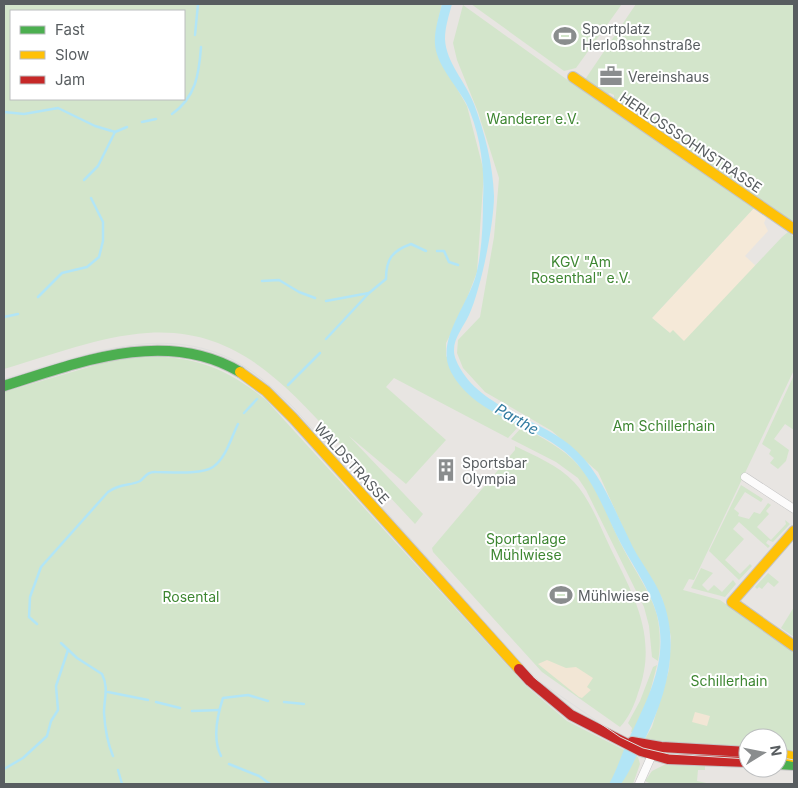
<svg xmlns="http://www.w3.org/2000/svg" width="798" height="788" viewBox="0 0 798 788" font-family="Inter,sans-serif">
<style>
.commercial{fill:#f5e9d8}
.green{fill:#d3e5cb;fill-rule:evenodd}
.sand{fill:#f2e6d5}
.water{fill:#b2e5f6}
.lines{fill:none;stroke-linecap:round;stroke-linejoin:round}
.stream{stroke:#b2e5f6;stroke-width:2.5}
.street-casing{stroke:#c3c3c3;stroke-width:9}
.fast-casing{stroke:#c3c3c3;stroke-width:12}
.slow-casing{stroke:#c3c3c3;stroke-width:12}
.jam-casing{stroke:#c3c3c3;stroke-width:12}
.street{stroke:#fcfbfb;stroke-width:8}
.fast{stroke:#4caf50;stroke-width:10}
.slow{stroke:#ffc107;stroke-width:10}
.jam{stroke:#c62828;stroke-width:10}
.tram{stroke:#e0e0df;stroke-width:1}
.labels{text-anchor:middle;dominant-baseline:central;stroke-width:4;stroke-linejoin:round;paint-order:stroke}
.poi-label{font-size:14px;fill:#585d60;stroke:#fff;text-anchor:start}
.park-label{font-size:14px;fill:#3d8631;stroke:#fff}
.street-label{font-size:14px;fill:#585d60;stroke:#fff}
.water-label{font-size:15px;font-style:italic;fill:#337ca1;stroke:#fff}
</style>
<rect width="100%" height="100%" fill="#e8e5e2"/>
<!-- commercial -->
<path class="commercial" d="M754,208l13,8 -3,7 4,8 -23,25 11,10 -72,76 -11,-11 -3,2 -18,-15z"/>
<!-- green -->
<g class="green">
<path d="M4,4h438l-5,21 18,60 12,21 17,66 -7,100 -16,42 -15,29v13l40,51 33,19 -11,12 -114,-60 -8,9 60,53 -40,44 -57,-48 74,78 -8,10c-27,-29 -54,-58 -80,-86 -54,-58 -102,-111 -188,-105 -47,3 -98,23 -143,36zM11,11h173v88h-173z"/>
<path d="M471,4h151l-46,64 -12,3z"/>
<path d="M636,4h158v221l-180,-125v-5l-4,-2 -4,2 -22,-14z"/>
<path d="M463,5l106,76 185,127 -102,110 18,15 3,-3 11,11 98,-104 6,-5 6,5v133l-100,210 -5,-1 -6,11 37,10 74,52v98h-16v-12h-30v10l-75,-4 -26,-3 -1,-4 6,-10 17,-57 2,-33 -9,-39 -29,-48 -35,-78 -46,-41 -67,-39 -22,-24 -6,-15 1,-13 22,-23 14,-80 5,-59 -21,-66 -21,-52 -4,-17z"/>
<path d="M146,356c51,1 80,12 120,44l260,286 41,35 71,36 2,7 -7,20h-629v-392l102,-30z"/>
<path d="M794,375v55l-9,-6 -11,15 15,11 -3,11 -8,8 -8,-6 4,-5 -5,-4 2,-4 -9,-6z"/>
<path d="M522,427c21,11 41,21 57,39 21,23 30,56 45,84 11,21 26,41 33,65 3,14 4,31 1,46l-6,-4 -3,-31 -5,-19 -58,-117 -8,-12 -22,-16 -45,-23z"/>
<path d="M515,446c20,10 43,19 59,36 16,17 25,42 35,63 24,50 50,91 29,148 -3,11 -10,26 -18,34l-78,-55 -109,-120 -1,-4 83,-98z"/>
<path d="M741,485l22,14 -2,3 -16,-10 -11,17 5,4 -1,3 11,3 5,-7 6,2 8,-11 3,2 -5,6 3,3 -12,13 14,13 15,-16 -1,-4 5,4 -17,18 -5,-2 -2,3 4,3 -2,2 -29,-26 -6,7 11,10 -19,21 15,14 10,-10 2,2 -13,14 -30,-29z"/>
<path d="M701,568l12,5 -11,12 6,6 6,-6 8,7 11,-12 3,4 -11,13 -34,-9z"/>
<path d="M768,573l11,9 -5,5 -6,-5 -6,7 -3,-2 -2,2 -2,-2z"/>
<path d="M794,607v30l-13,-9z"/>
<path d="M657,665l-10,39 -14,28h-2l1,-4 -4,-5 12,-22 13,-34z"/>
<path d="M664,765l41,1v4h-7l-1,11 14,3h-60l-6,-3 7,-10z"/>
</g>
<!-- sand -->
<g class="sand">
<path d="M547,660l19,8 10,-1 17,11 -6,9 4,3 -9,8 -3,-1 -41,-33z"/>
<path d="M695,712l15,4 -3,10 -15,-4z"/>
</g>
<!-- water -->
<path class="water" d="M442,4h10c-3,11 -7,23 -7,35 1,24 21,43 29,65 11,29 19,61 20,92 0,28 -13,93 -25,119 -7,15 -20,28 -13,45 19,46 79,57 114,85 30,25 42,60 59,94 9,21 25,38 33,59 19,49 4,98 -18,143 -8,15 -13,29 -23,43h-12c7,-12 11,-25 16,-37 19,-42 45,-84 32,-132 -8,-29 -28,-54 -41,-81 -14,-29 -26,-62 -52,-83 -35,-28 -90,-36 -113,-79 -17,-32 19,-68 26,-101 5,-22 6,-48 6,-71 2,-31 -3,-69 -17,-97 -10,-18 -30,-39 -31,-59 -1,-13 4,-28 7,-40z"/>
<g class="lines">
<!-- stream -->
<g class="stream">
<path d="M195,35l3,-31"/>
<path d="M4,112l20,2 34,-6 37,18 20,6"/>
<path d="M172,114c24,-17 27,-40 29,-67"/>
<path d="M142,122l14,-3"/>
<path d="M84,180l14,-14 17,-34 12,-5"/>
<path d="M437,251h7l5,11 9,3"/>
<path d="M262,281l17,-1 20,12 16,6"/>
<path d="M38,297l24,-24 25,-6 12,-10 4,-16v-19l-12,-24"/>
<path d="M326,301l43,-8"/>
<path d="M4,317l14,-3"/>
<path d="M326,339l43,-46 17,-14c0,-20 6,-28 25,-35l15,7"/>
<path d="M288,385l32,-32"/>
<path d="M244,413l13,-14"/>
<path d="M37,624l-8,-7 1,-20 11,-30 67,-75c12,-9 23,-6 32,-11 5,-4 8,-10 16,-9 13,0 46,3 57,-5 13,-9 18,-29 25,-43"/>
<path d="M61,643l16,15 25,16c7,14 2,24 2,39 1,16 3,29 9,43"/>
<path d="M108,692l40,8"/>
<path d="M156,702l24,6"/>
<path d="M284,702l20,2"/>
<path d="M192,711l27,-1"/>
<path d="M221,756c-9,-18 -4,-40 2,-58l25,-3 20,6"/>
<path d="M229,764l30,12 11,8"/>
<path d="M4,769l19,-11 24,-22 4,-15 7,-11 -2,-24 12,-36"/>
<path d="M118,770l4,14"/>
</g>
<defs>
<g id="street">
<path d="M745,477l49,32"/>
<path d="M639,784l13,-29"/>
</g>
<g id="fast">
<path d="M4,386c75,-24 162,-58 236,-14"/>
<path d="M778,764l16,1"/>
</g>
<g id="slow">
<path d="M573,77l221,152"/>
<path d="M240,372l26,19 27,27 226,251"/>
<path d="M794,531l-62,71 62,44"/>
<path d="M778,754l16,3"/>
</g>
<g id="jam">
<path d="M519,669l11,12 41,34 70,36 27,8 80,3"/>
<path d="M632,742l29,5 87,5"/>
</g>
</defs>
<!-- street casing -->
<use href="#street" class="street-casing"/>
<!-- fast casing -->
<use href="#fast" class="fast-casing"/>
<!-- slow casing -->
<use href="#slow" class="slow-casing"/>
<!-- jam casing -->
<use href="#jam" class="jam-casing"/>
<!-- street -->
<use href="#street" class="street"/>
<!-- fast -->
<use href="#fast" class="fast"/>
<!-- slow -->
<use href="#slow" class="slow"/>
<!-- jam -->
<use href="#jam" class="jam"/>
<!-- tram -->
<g class="tram">
<path d="M4,379c76,-22 157,-58 233,-17 22,12 39,29 57,46l242,271 84,58 23,11 26,6 79,5"/>
<path d="M778,757l16,3"/>
</g>
</g>
<!-- icons -->
<defs>
<symbol id="stadium-bare" viewBox="-9 -9 18 18"><path d="M0-5a6.5 5 0 1 0 0 10a6.5 5 0 1 0 0-10ZM-3.5-1.8h7v3.6h-7Z" fill="#8a8d8e" stroke="#fff" stroke-width="2.5" paint-order="stroke"/></symbol>
<symbol id="office-bare" viewBox="-9 -9 18 18"><path d="M-6-3h4V-5.5h4V-3h4V5H-6ZM-1-4.5V-3h2v-1.5ZM-6 0V1H6V0Z" fill="#8a8d8e" stroke="#fff" stroke-width="2.5" paint-order="stroke"/></symbol>
<symbol id="building-bare" viewBox="-9 -9 18 18"><path d="M-4-6H4V6H1V3H-1V6H-4ZM-2.5-4.3h1.7v1.8h-1.7ZM.8-4.3h1.7v1.8H.8ZM-2.5-1h1.7V.8h-1.7ZM.8-1h1.7V.8H.8Z" fill="#8a8d8e" stroke="#fff" stroke-width="2.5" paint-order="stroke"/></symbol>
</defs>
<g fill-rule="evenodd">
<use href="#stadium-bare" x="549" y="20" width="32" height="32"/>
<use href="#office-bare" x="595" y="60" width="32" height="32"/>
<use href="#building-bare" x="430" y="454" width="32" height="32"/>
<use href="#stadium-bare" x="545" y="579" width="32" height="32"/>
</g>
<g class="labels">
<!-- poi labels -->
<g class="poi-label">
<text x="582" y="28">Sportplatz<tspan x="582" dy="16">Herloßsohnstraße</tspan></text>
<text x="628" y="76">Vereinshaus</text>
<text x="462" y="462">Sportsbar<tspan x="462" dy="16">Olympia</tspan></text>
<text x="578" y="595">Mühlwiese</text>
</g>
<!-- park labels -->
<g class="park-label">
<text x="533" y="118">Wanderer e.V.</text>
<text x="581" y="261">KGV "Am<tspan x="581" dy="16">Rosenthal" e.V.</tspan></text>
<text x="664" y="425">Am Schillerhain</text>
<text x="526" y="538">Sportanlage<tspan x="526" dy="16">Mühlwiese</tspan></text>
<text x="191" y="596">Rosental</text>
<text x="729" y="680">Schillerhain</text>
</g>
<!-- street labels -->
<g class="street-label">
<text transform="translate(691 142) rotate(34)">HERLOSSSOHNSTRASSE</text>
<text transform="translate(352 463) rotate(48)">WALDSTRASSE</text>
</g>
<!-- water labels -->
<g class="water-label">
<text transform="translate(517 419) rotate(30)">Parthe</text>
</g>
</g>
<!-- border -->
<rect width="798" height="788" fill="none" stroke="#585d60" stroke-width="10"/>
<!-- legend -->
<rect x="10" y="10" width="175" height="90" fill="#ffffff" stroke="#bcbebf"/>
<rect x="20" y="26" width="25" height="8" fill="#4caf50" stroke="#bcbebf"/>
<text x="55" y="35" font-size="15" fill="#585d60">Fast</text>
<rect x="20" y="51" width="25" height="8" fill="#ffc107" stroke="#bcbebf"/>
<text x="55" y="60" font-size="15" fill="#585d60">Slow</text>
<rect x="20" y="76" width="25" height="8" fill="#c62828" stroke="#bcbebf"/>
<text x="55" y="85" font-size="15" fill="#585d60">Jam</text>
<!-- north arrow -->
<g transform="translate(763 753) rotate(80)"><circle r="24" fill="#ffffff" stroke="#bcbebf"/>
<path d="M0-4L9 19L0 12L-9 19Z" fill="#8a8d8e"/>
<text y="-8" font-size="14" font-weight="bold" text-anchor="middle" fill="#585d60">N</text>
</g>
</svg>
